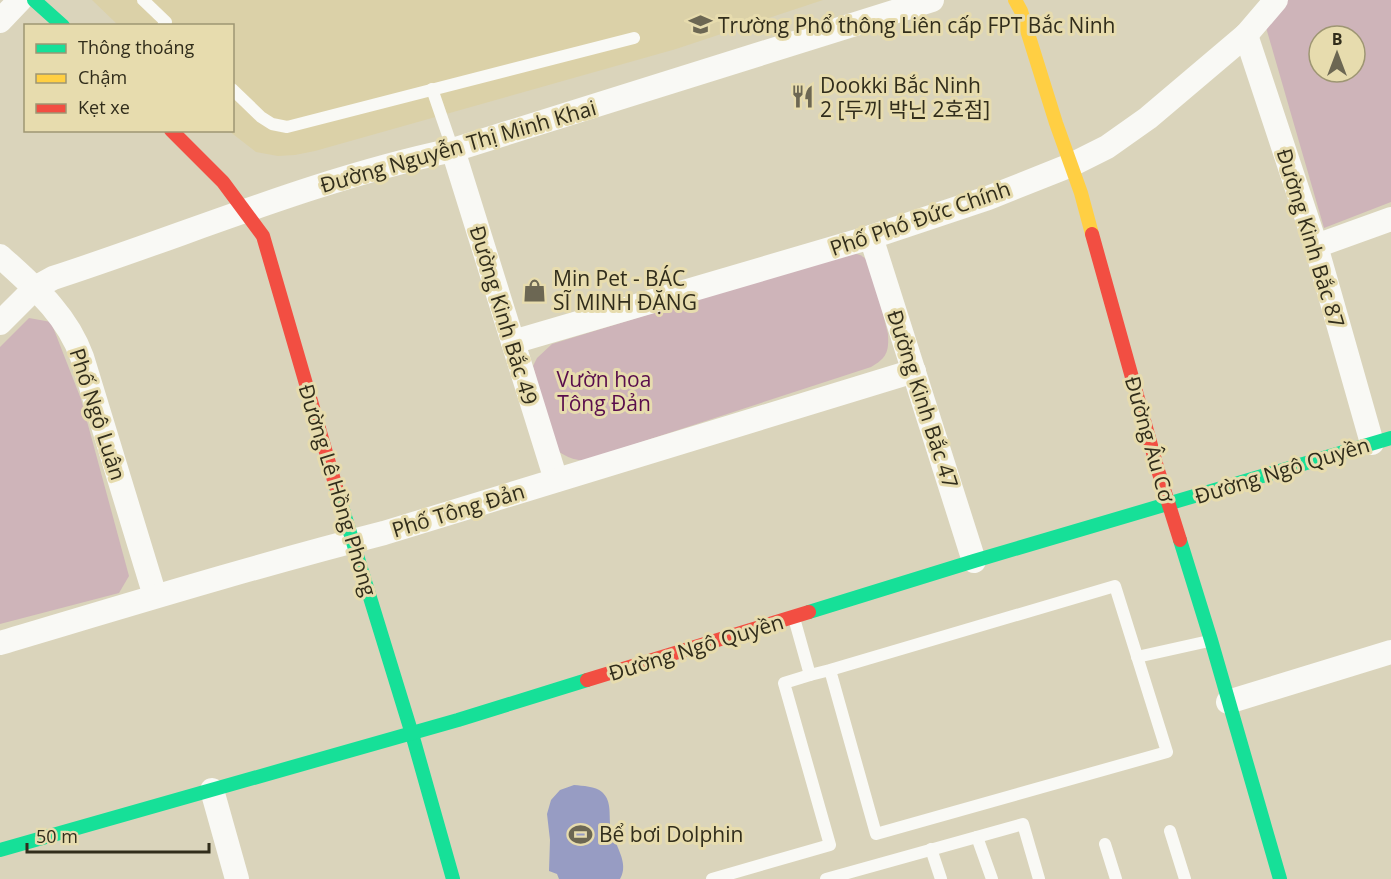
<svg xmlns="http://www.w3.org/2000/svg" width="1391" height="879" viewBox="0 0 1391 879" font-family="'Open Sans','Noto Sans KR',sans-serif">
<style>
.built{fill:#dbd1a8}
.green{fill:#ceb4b9;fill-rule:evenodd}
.water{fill:#979cc3}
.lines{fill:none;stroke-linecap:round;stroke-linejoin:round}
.lane{stroke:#f9f9f5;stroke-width:12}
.street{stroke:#f9f9f5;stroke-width:24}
.fast{stroke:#16e098;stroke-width:14}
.slow{stroke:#ffcf43;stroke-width:14}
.jam{stroke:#f24e42;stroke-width:14}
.labels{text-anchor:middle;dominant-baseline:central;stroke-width:6;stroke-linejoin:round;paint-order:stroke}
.poi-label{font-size:21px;fill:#312d1b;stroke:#e7dcae;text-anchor:start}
.street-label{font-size:21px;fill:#312d1b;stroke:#e7dcae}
.park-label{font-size:21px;fill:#590d4c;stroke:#e7dcae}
</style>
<rect width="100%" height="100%" fill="#dad4bb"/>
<!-- built -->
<path class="built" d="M92,0h731l-147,49 -361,102 -20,4 -17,1 -22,-4 -27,-21 3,-1v-104l-114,-1z"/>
<!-- green -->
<g class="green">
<path d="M1288,0h103v202l-67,26 -59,-204zM1319,36h36v36h-36z"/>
<path d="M849,253c10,0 14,3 21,10l18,71c1,17 -1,24 -17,33l-285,93c-13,1 -21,-4 -31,-11l-22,-83 4,-8 15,-14z"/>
<path d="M29,318l22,4 30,77 48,177 -10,17 -119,31v-277z"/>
</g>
<!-- water -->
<path class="water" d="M574,785c9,1 21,1 28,7 11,10 6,25 9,37 3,15 19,34 9,50h-61l-2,-5 -8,-3 1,-31 -3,-26 4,-14 9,-10z"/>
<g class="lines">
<!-- lane -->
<g class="lane">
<path d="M143,0l23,22 -3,4"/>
<path d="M232,89l29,28 11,7 15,3 347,-89"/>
<path d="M432,89l21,61"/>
<path d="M794,618l16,57 20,-5 46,164 291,-82 -52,-166 -285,84"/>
<path d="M1137,657l72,-16"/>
<path d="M1170,831l15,48"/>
<path d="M977,837l15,42"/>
<path d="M1105,844l11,35"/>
<path d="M931,849l10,30"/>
<path d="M712,879l118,-34 -46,-162 26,-8"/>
<path d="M826,879l197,-55 16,55"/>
</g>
<!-- street -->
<g class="street">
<path d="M0,21l20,-21"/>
<path d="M1246,35l70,211 56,197"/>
<path d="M453,150l103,330"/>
<path d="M871,237l103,324"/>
<path d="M1316,246l75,-27"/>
<path d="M0,256c34,31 66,57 82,101l73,239"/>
<path d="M0,323l35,-35 18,-10c133,-43 262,-99 400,-128l479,-150"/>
<path d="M513,342l358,-105 117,-39 83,-33 36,-18 41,-29 98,-83 30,-35"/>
<path d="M0,643c128,-38 255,-77 384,-110l530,-162"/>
<path d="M1228,702l163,-50"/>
<path d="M212,790l25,89"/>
</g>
<!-- fast -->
<g class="fast">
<path d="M34,0l29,26"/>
<path d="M336,487l76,247 41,145"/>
<path d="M1180,540l31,100 69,239"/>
<path d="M809,612l165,-51 417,-123"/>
<path d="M0,850l458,-130 129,-40"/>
</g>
<!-- slow -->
<path class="slow" d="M1015,0l6,11 35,112 25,70 11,41"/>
<!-- jam -->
<g class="jam">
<path d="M171,130l52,52 40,54 73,251"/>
<path d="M1092,234l65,233 23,73"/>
<path d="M587,680l222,-68"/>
</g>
</g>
<!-- icons -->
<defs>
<symbol id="school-bare" viewBox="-9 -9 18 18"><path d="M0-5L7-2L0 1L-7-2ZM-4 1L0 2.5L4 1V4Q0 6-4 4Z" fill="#6c6753" stroke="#e7dcae" stroke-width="2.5" paint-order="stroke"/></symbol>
<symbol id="restaurant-bare" viewBox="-9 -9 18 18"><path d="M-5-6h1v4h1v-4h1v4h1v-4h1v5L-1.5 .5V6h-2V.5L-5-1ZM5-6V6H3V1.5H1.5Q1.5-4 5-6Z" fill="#6c6753" stroke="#e7dcae" stroke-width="2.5" paint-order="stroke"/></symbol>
<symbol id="shop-bare" viewBox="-9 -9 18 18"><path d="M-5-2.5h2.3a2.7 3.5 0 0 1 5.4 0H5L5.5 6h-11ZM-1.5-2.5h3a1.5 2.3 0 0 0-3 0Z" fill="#6c6753" stroke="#e7dcae" stroke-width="2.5" paint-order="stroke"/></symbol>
<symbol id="stadium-bare" viewBox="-9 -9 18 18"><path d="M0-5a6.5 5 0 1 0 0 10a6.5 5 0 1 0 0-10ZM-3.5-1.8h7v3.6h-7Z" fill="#6c6753" stroke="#e7dcae" stroke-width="2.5" paint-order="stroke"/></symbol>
</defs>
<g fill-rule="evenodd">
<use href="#school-bare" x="684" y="8" width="33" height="33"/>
<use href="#restaurant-bare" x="786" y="80" width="33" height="33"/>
<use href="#shop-bare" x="518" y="274" width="33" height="33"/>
<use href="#stadium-bare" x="564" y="818" width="33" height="33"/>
</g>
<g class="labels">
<!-- poi labels -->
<g class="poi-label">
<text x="718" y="25">Trường Phổ thông Liên cấp FPT Bắc Ninh</text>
<text x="820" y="85">Dookki Bắc Ninh<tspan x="820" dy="24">2 [두끼 박닌 2호점]</tspan></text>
<text x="553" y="278">Min Pet - BÁC<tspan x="553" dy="24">SĨ MINH ĐẶNG</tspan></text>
<text x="599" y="834">Bể bơi Dolphin</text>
</g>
<!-- street labels -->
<g class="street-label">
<text transform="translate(458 146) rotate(-16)">Đường Nguyễn Thị Minh Khai</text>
<text transform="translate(920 218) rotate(-19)">Phố Phó Đức Chính</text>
<text transform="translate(1311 238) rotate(73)">Đường Kinh Bắc 87</text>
<text transform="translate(504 315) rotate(73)">Đường Kinh Bắc 49</text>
<text transform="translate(923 399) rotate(72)">Đường Kinh Bắc 47</text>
<text transform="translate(98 414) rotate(72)">Phố Ngô Luân</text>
<text transform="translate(1150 439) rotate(74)">Đường Âu Cơ</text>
<text transform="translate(1282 470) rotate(-17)">Đường Ngô Quyền</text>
<text transform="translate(338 490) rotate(73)">Đường Lê Hồng Phong</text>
<text transform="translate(458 510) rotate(-17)">Phố Tông Đản</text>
<text transform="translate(696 647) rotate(-17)">Đường Ngô Quyền</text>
</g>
<!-- park labels -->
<g class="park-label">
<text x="604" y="379">Vườn hoa<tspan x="604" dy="24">Tông Đản</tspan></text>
</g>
</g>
<!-- legend -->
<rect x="24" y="24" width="210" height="108" fill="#e7dcae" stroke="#9e9673" stroke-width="1.5"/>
<rect x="36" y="44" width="30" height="9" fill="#16e098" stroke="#9e9673" stroke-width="1.5"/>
<text x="78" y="54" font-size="18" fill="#312d1b">Thông thoáng</text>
<rect x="36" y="74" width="30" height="9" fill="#ffcf43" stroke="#9e9673" stroke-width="1.5"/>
<text x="78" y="84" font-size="18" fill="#312d1b">Chậm</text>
<rect x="36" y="104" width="30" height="9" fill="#f24e42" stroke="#9e9673" stroke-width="1.5"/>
<text x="78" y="114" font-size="18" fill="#312d1b">Kẹt xe</text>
<!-- north arrow -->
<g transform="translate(1337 54)"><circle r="28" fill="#e7dcae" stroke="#9e9673" stroke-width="1.5"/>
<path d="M0-4.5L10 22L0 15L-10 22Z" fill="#6c6753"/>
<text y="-9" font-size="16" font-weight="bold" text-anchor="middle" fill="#312d1b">B</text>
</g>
<!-- scale -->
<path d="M27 843v9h182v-9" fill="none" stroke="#312d1b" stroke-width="3"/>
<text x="36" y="843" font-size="18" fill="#312d1b" stroke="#e7dcae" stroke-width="4.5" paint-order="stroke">50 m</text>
</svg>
